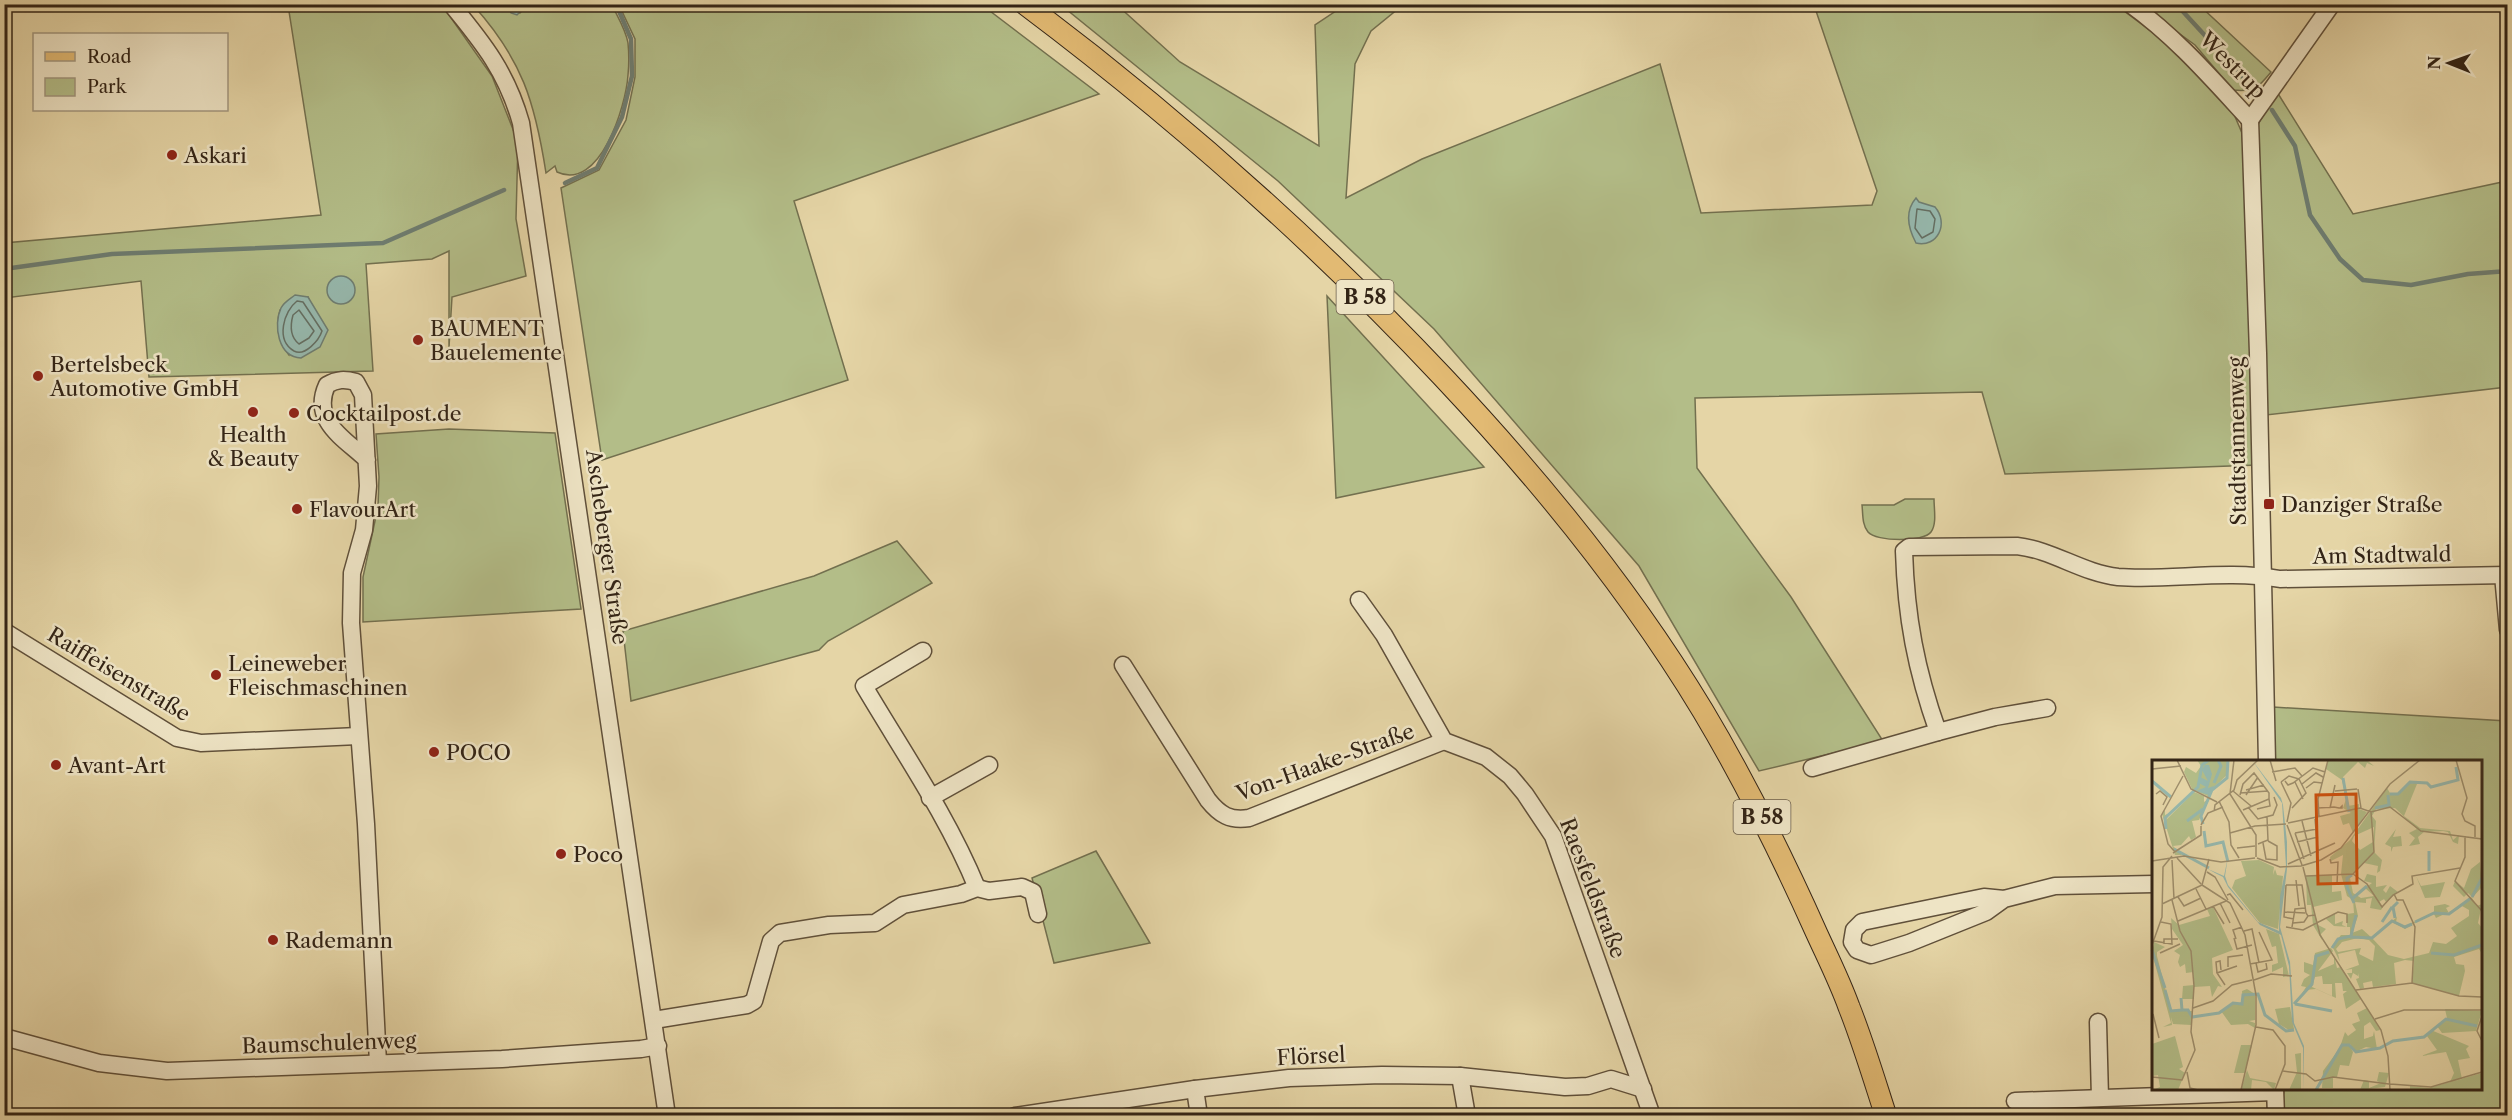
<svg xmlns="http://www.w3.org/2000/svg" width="2512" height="1120" viewBox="0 0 2512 1120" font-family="'Libre Caslon Text',serif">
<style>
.green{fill:#b3bd88;stroke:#73704f;stroke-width:1.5;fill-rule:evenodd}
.water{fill:#96b8ad;stroke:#6e7d71;stroke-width:1.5}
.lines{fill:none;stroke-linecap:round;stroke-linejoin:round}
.shore{stroke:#646e62;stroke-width:1.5}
.stream{stroke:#6e7d71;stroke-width:4.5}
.minor-casing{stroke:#60503a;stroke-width:19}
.major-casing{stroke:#332416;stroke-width:23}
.minor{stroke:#eee4c5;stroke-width:16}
.major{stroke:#e2ba73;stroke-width:21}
.poi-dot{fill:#8f2418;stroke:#eee4c5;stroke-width:2}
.labels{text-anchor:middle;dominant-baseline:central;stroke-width:5;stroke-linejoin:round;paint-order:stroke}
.shield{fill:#eee4c5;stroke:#6b5e4a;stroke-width:1.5}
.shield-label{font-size:20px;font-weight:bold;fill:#332416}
.street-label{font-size:21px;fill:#332416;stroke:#eee4c5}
.poi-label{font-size:21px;fill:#332416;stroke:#eee4c5;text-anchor:start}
.inset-river{fill:none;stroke:#96b8ad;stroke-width:3}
.inset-road{fill:none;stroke:#9e8e6c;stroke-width:1.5}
.view{fill:#cd510e;fill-opacity:0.15;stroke:#cd510e;stroke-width:3}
.inset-edge{fill:none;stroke:#332416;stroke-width:3}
</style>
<rect width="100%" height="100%" fill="#e5d5a6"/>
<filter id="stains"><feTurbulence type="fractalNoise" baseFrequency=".00333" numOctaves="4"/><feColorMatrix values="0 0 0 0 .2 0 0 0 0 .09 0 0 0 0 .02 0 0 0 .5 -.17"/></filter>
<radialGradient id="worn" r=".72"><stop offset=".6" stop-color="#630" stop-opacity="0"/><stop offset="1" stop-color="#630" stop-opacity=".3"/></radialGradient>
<!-- green -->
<g class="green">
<path d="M288,5h154l50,71 26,66 -2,77 10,57 -74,21 -3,50v-96l-17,8 -66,5 7,107 -224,6 -8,-96 -136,17 -1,-55 317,-28zM308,297l2,5 -21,53c-11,-14 -14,-28 -9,-45z"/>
<path d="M473,5h33l4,6 10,2 7,-8h85c5,11 14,25 16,38 1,10 1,22 0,32 -2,31 -28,117 -71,97l-2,-6 -9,7c-11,-71 -24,-114 -73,-168z"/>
<path d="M619,5h363l117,89 -305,107 54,179 -246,80 -41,-272 38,-18 27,-50 9,-43v-38z"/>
<path d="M1061,5h56l63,57 139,84 -4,-121 30,-20h66l-13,4 -27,22 -16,33 -9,134 76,-39 238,-95 41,149 171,-8 5,-14 -63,-186h302l64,48 53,59 9,21 7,99 9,233 -253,9 -23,-82 -287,6 2,70 94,129 92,144 -124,30 -120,-205 -205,-237 -156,-148z"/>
<path d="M2140,5h59l72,67c-13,16 -16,20 -38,18l-38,-45z"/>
<path d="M2277,92l76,122 154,-33v206l-241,28 -8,-291z"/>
<path d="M1327,296l157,171 -148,31z"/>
<path d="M449,429l106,4 26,176 -218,13v-45l15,-70 1,-30 -3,-43z"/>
<path d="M1905,499h29c0,10 3,25 -3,33 -7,10 -55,10 -63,0 -6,-7 -5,-18 -6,-27h32z"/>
<path d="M897,541l35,42 -104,58 -9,9 -188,51 -8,-70 191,-55z"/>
<path d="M2273,707l234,14v394h-226l-1,-26 200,-1v-326l-206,-1z"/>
<path d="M1096,851l54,92 -96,20 -22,-85z"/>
</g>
<!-- water -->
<g class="water">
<path d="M507,5h-1h21l-10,10 -6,-2z"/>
<path d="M1916,198l3,4 16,5c14,16 3,41 -19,36 -8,-15 -12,-31 0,-45z"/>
<circle cx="341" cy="290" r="14"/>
<path d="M295,295l13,2 20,33 -8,17 -19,11c-23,-1 -28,-33 -20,-50 3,-6 9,-9 14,-13z"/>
</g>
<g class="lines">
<!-- shore -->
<g class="shore">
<path d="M1917,209l13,2 5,8 -2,13 -11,6 -7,-10z"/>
<path d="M297,301l6,1 19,29c-3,9 -17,26 -28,20 -19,-11 -10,-40 3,-50z"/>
<path d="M299,310l15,21 -5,7 -10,6c-9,-7 -9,-18 -6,-29z"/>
</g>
<!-- stream -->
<g class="stream">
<path d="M2176,4l80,87"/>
<path d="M2272,110l23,36 15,69 30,44 23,21 48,5 57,-11 40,-3"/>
<path d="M565,183l32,-15 25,-51 10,-41 -1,-37 -15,-35"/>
<path d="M4,269l108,-15 271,-11 121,-53"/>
</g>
<defs>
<g id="minor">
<path d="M451,4c33,40 56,69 70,119l146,993"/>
<path d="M2130,4c46,33 82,75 120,116"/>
<path d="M2250,120l8,233 9,409"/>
<path d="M2250,120l82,-116"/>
<path d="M367,460c-20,-20 -57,-38 -40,-75 10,-6 18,-6 29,-3l7,13 5,91 -4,44 -12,43 -1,50 15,201 12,239"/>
<path d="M2503,575l5,55"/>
<path d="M1359,600l25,35 60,106 42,16 24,19 15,18 28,42 99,280"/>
<path d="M4,631l173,107 24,5 157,-7"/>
<path d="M923,651l-59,35c39,66 84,131 113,202"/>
<path d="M1123,665l85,135c12,15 22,21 41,18l195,-77"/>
<path d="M1938,732l57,-15 52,-9"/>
<path d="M1812,768l126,-36c-22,-62 -32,-115 -34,-181l5,-4 108,-1c36,4 65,27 101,31 54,4 107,-8 162,2l228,-4"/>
<path d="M930,798l59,-33"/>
<path d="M2004,899l-18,13 -77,31 -38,12 -14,-5 -5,-8 2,-12 8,-8 122,-25 20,2 51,-13 99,-2"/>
<path d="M654,1020l93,-15 7,-4 17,-60 9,-8 49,-8 46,-2 28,-18 58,-11 16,-6 12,3 33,-4 11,5 5,22"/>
<path d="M2098,1022l2,76"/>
<path d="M4,1037l95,26 68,8 335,-12 139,-10 17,-3"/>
<path d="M1460,1076l7,40"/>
<path d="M2275,1088l1,28"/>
<path d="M1195,1089l4,27"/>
<path d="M2015,1101l260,-9"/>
<path d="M1015,1116l180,-27 94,-11 93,-3 78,1 105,11 23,-1 23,-7 32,10"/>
</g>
<path id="major" d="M1025,4c149,112 290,237 418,373 96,102 187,213 260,334 43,72 80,147 114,223 11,24 23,48 32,73 14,35 25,72 37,109"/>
</defs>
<!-- minor casing -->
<use href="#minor" class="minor-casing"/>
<!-- major casing -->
<use href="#major" class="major-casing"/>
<!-- minor -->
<use href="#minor" class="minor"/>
<!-- major -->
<use href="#major" class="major"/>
</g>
<!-- markers -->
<g class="poi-dot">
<circle cx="172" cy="155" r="6"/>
<circle cx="418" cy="340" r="6"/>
<circle cx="38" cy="376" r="6"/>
<circle cx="253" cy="412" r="6"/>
<circle cx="294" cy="413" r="6"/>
<rect x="2263" y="498" width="12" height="12" rx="3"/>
<circle cx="297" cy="509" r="6"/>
<circle cx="216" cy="675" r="6"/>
<circle cx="434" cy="752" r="6"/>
<circle cx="56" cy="765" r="6"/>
<circle cx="561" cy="854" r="6"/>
<circle cx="273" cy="940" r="6"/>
</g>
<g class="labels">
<!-- shield labels -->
<g class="shield">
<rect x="1336.5" y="280" width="57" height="34" rx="4.5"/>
<rect x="1733.5" y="800" width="57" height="34" rx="4.5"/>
</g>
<g class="shield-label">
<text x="1365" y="297">B 58</text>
<text x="1762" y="817">B 58</text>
</g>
<!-- street labels -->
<g class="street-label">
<text transform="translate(2233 65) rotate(45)">Westrup</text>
<text transform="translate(2237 441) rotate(-91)">Stadtstannenweg</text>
<text transform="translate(607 547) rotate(82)">Ascheberger Straße</text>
<text transform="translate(2382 555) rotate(-1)">Am Stadtwald</text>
<text transform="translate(119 674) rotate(31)">Raiffeisenstraße</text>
<text transform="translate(1325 762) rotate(-20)">Von-Haake-Straße</text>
<text transform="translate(1593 888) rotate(69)">Raesfeldstraße</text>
<text transform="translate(329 1043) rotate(-2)">Baumschulenweg</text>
<text transform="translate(1311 1056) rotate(-3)">Flörsel</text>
</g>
<!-- poi labels -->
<g class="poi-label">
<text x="184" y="155">Askari</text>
<text x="430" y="328">BAUMENT<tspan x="430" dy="24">Bauelemente</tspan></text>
<text x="50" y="364">Bertelsbeck<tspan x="50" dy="24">Automotive GmbH</tspan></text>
<text x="306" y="413">Cocktailpost.de</text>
<text x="253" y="434" text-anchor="middle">Health<tspan x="253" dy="24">&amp; Beauty</tspan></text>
<text x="2281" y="504">Danziger Straße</text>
<text x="309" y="509">FlavourArt</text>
<text x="228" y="663">Leineweber<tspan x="228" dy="24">Fleischmaschinen</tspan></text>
<text x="446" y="752">POCO</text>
<text x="68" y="765">Avant-Art</text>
<text x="573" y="854">Poco</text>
<text x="285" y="940">Rademann</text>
</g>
</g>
<!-- overview -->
<g transform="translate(2152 760)">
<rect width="330" height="330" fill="#e5d5a6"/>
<path d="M45,0h30v15l-16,15 -1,7 -18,-8 -8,-17 2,-5 10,6 5,-7zM176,0h39l7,6 -7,-3 -2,5 -7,-6 -15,15 5,29 11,-2v5l8,3 -14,21 -4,-10 -6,2 -3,-9 11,-3 -8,-5 3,-9 -4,-19 -16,-11zM258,21l17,2 -10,1 -13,32 16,12 30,3 3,9 6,-5 -1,9 -5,-2 -5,-10 -5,-1 -19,1 -6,5 2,7 -11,2 6,-8 -6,-5 8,-4 -22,-21 -19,1 -4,7 4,5 -2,31 8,8 -2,11 -3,2 1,-7 -14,-3 -14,15 3,15 8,5 13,-2 -9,-8 7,-5 -8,-2 3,-7 9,2v11l11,-2 -4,5 3,3 4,-7 8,6 -12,10 -2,-3 -5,3 4,5 -2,3 -11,-2 2,-10 -6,1v4l-11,-1 3,14 -6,17 10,-4 10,9 25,-21 -1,5 9,4 29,-13v-7l11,-2 5,2 -4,2 3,5 9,-4 14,-12 -4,-4 -4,4 -11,-11 2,-5 9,7 7,-19 9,-7 2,25 -10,11 5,8 5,-2 -4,19 4,5v26l-3,-5 -25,8 2,7 8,1 1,6 -6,25 -47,-13 2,-22 -9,-1 -11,3 2,21 -23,3 -1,-6 -9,2 1,5 -4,1 -4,-10 3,-1 -1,-5v3l-5,-3 -2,6 -4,-6h5v-4l-7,1 14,-5 -4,-15 -17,4 2,8 -8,-16 9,-11h9v-8l-16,-1 -8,-7 9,-6v11l8,-3 -1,4 5,2v-13l7,-1 -1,-13 -6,-4 -6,-22 2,-19 -12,6 -1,-4 20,-17 37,-52 3,5 7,1zM222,67l-1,15 -13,8 -8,-9 2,-5zM310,146l7,4v6l-18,12 6,8 -11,8 -13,-2 -4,11 -25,6 -16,-4 -16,-17 20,-16 13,7 21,-13 8,-2 2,4zM206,178l11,2 6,6 -2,15 -14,-7 2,-6 -23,4 -2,-3 6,-7zM42,32l10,4v6l6,-4 -11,22 -7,1 4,16 -5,3 -2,-4 -8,9 -8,1 9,9h-7l-13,-41 3,-4v5l5,-2 -4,7zM244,69l-3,8 8,-1 1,10 -9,1 -2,5v-5l-6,-3zM107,100l15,7 -1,8 2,-6 2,6 6,1 -5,53 -18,-6 -28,-35 3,-8 11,-4 -5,-15zM180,115v17l9,-1 1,9 -29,7 5,18 8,4 -5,5 1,6 -9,-15 -2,-20h-4l-1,-29zM264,116l5,10 24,-4 -5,15 -15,1zM61,147l20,43 -21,8 1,16 9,13 -4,-1 -6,11 -2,-11 -16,1v12h-12l1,-13 11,-1 -1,-13 -7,1 -1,-9 -5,3 -2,-5 2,-7 -6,-4 9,-6 -11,-16 -1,-11 8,7 31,-9 -3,-7zM114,169l13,5 10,42 -6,1v-10l-11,5v-7l6,-2 -2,-17 -4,1zM2,182l11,5 -8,5v4l14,55h21l-1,14 -18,-1 -2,-7 1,8 -9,2 8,-4 -19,-70zM179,188l2,3 -15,20 16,-7v-9l3,13 4,-1 20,32 -15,10 -3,-15 4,-3h-4l-1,-8h-7l1,15 -20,-9 -11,1 -12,18 13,-21 -5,-1 3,-7 6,-4 -6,-3v-10l9,3 2,-12zM170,216l1,8h9v12l-20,-9 3,-10zM95,229l8,5v26l-6,1 6,2v5l-7,-4 -17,1 -10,-14 12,-8h10l-1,-12zM138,247l4,22 -5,1 -10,-6 -4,-15zM215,248l13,22 -4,1 -6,-9 -6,4v13l9,-3 1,-5 3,18 -11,-2 -11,5 -5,-8h-9l4,-12 3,4 8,-6 -4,-6 8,-3 -3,-8zM293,249l37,2 -6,20 -34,2 -5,-7 10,-8zM279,270l38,16 -3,3 4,9 -12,2 4,19 -12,3 4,-9 -8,-21 -25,4 16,-6 -10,-14zM23,276l8,31 -4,2 6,4 -7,17h-25l7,-3 -2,-12 -6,1v-32zM89,285h11l-7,28h-11zM197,285l4,7 -4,14 -9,-1 -3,12h-4v11h-11l1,-17 19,-26zM149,293v37h-12l8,-18 -2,-18zM95,310l3,8 26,5 -2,7 -8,-8 -14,-2 -1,10h-10zM227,312l10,1 -4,14 -25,3 4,-10 5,1v7l12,-5 -4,-2zM330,313v17h-72v-4l19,2z" fill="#b3bd88" fill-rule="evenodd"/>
<path d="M100,0l29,38 2,7 4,37v27l-7,58 10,35 4,61 10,23 -1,44v-42l-11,-26 -3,-56 -8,-31 -21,-10 -32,-38 -5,-10 -8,-4 -7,-4 16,7 4,-19 -3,19 3,9 30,37 21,9 1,-34 6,-31 -4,-63zM53,5h4l3,9 -4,14 6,-2 -5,9 -13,-4 10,-4 -7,-4 -2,4 3,-10 8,4 -6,-11z" fill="#96b8ad"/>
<path class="inset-river" d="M191,18l6,34M0,21l19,16M62,23l7,-17 -3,-6M238,34h8l12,-12 17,1 4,4 27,-7 -2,-13M223,48l14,-3 -1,-10M35,61l16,-12M51,64l-2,-8 11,-26 15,-12 1,-18M14,69l-1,-11 33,-31 4,-22 7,-5M52,71l2,15 17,-4 5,20M22,89l35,19M277,111v-20M200,115l-5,3v9l7,16M320,137l10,-19M201,138l14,-12M243,158l-2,-11 5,-5M230,162l10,-15M263,162l19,-9 15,1 22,-16M198,177l22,1 20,-17 13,6 7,-3M180,188l6,-9 13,-3 5,-21M0,190l13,38M279,193l23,2 28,-10M13,230l6,21 11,-1M29,238l1,12h6l4,7 27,-4 14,-10 9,1 1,-9 15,-1 7,21 21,16 8,-1M142,244l18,-20 4,-28 13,-4M143,244l37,7M164,330l26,-45h7l7,7 24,-4 13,-7 31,-4 22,-18 31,7"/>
<path class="inset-road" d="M25,0l14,29 26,13M82,0l-4,34 26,41v22M118,0l6,21M304,0l11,38 -5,16 3,7 10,5v11M0,9l29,-3M120,12l23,-4 7,8M133,21l3,4 5,-2 20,-15 12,4M129,22l10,21 -4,19M129,22l8,-6 10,3M143,22l8,17M150,24l14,-11 7,4M154,28l8,-6 8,1M206,29l3,19M94,30l18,-5M81,31l18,15M183,31l22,-2M88,33l28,-2M4,34l4,-3 7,6 -4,8M88,35l3,-11 11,-11 15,20v6l-26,11M94,35l12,-18M67,41l10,21 2,23 8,13M96,47l10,12 15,-4 4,-10 -3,-8M140,48l14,-15 -7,-14M166,48l16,-1 5,1h3v-2l-2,2M178,48l5,-23M105,49l13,-3 -1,-7M62,52l1,-7 19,-15 3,-10 21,-20M167,58l-1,-19 10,-39M163,59l3,34M150,61l9,35M136,63l72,-15 11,4 19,-5 31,24 61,8M49,65l7,-12 15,-6M135,65l15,40M78,73l25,-7 31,-2M143,73l9,26M143,73l22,-4M313,76v21l-10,24 27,30M145,82l21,-5M111,83l3,16 11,1v-14l-9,-5M106,84l10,-4 -1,-23M85,88l18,-2M23,92l-7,-8 -7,-28 22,-40M21,93l28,-18v-9M25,98l24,26M105,98l23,9 21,-1M178,99l1,4 7,-1 -1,22h-3l3,-1M20,100l2,39M0,101l32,-5 37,6 34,-4M136,104l47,-21M149,106l20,-6 20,-12 49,-64 30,-24M151,107l17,68 61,95 7,26 2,34M55,112l8,5 13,23M201,114l14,10 15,23 11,-12 20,-11 -1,-8 48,-8M201,114l21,-22 -3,-40M154,116l47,-2M144,120l3,26M50,125l28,18 15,32 11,60v30l-15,65M50,125l7,-26M134,125h16l4,28 2,3 7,-1M134,125l-2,32 10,2M44,129l10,20M242,134l3,6h6l12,27 -3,56M75,135l3,-1 13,16M26,137l6,9 17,-8M68,143l10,20M10,144l40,-19M61,146l11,18M132,152l21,1M26,161l48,-20M141,163l11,-1 4,-6M134,167l17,3 35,-18 9,2v9M140,167l3,-18 10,-1M92,171l8,-2 7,34M82,178l3,11 15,-4M84,179l-3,-9 9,-3M2,181l18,3 -1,-20 -10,-2M12,184v-5h14M0,185l10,-28 1,-50 9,-11M8,193l20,-9M104,203l2,9 9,-3 -1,-6M98,204l22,-4 -13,-28M76,207v-10l15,-2M65,213l-1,-11 4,-1 1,9M102,220l17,-6 21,2M73,225l-8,-12 20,-7M204,230l56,-7 47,13 23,1M41,248l20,-7 19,-16 20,-5M1,254l6,24M330,256l-5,15 5,10M223,259l29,-9h78M104,267l17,3 12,16v18l-10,26M131,311l23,3 9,7 18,-4 56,7M35,312l3,16 8,2M0,317l30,3 13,-30 -4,-18 3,-46 -3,-35 -11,-20 -8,-31M238,324l41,3 51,-15"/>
<path class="view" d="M204,34l1,89 -39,1 -2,-89z"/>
<rect width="330" height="330" class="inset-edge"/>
</g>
<!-- margin -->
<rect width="2512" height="1120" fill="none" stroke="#e5d5a6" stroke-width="24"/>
<rect x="6" y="6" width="2500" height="1108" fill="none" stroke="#332416" stroke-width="3"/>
<rect x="12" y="12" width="2488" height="1096" fill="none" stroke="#332416" stroke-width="1.5"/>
<!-- legend -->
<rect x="33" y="33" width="195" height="78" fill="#eee4c5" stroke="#a3977f" stroke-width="1.5"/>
<rect x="45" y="52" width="30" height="9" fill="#e2ba73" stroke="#a3977f" stroke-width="1.5"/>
<text x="87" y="63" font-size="18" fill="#332416">Road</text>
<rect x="45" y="78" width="30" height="18" fill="#b3bd88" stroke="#a3977f" stroke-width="1.5"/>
<text x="87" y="93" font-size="18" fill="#332416">Park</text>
<!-- north arrow -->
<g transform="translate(2449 63) rotate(271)" stroke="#eee4c5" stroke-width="4.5" paint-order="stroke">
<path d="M0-4.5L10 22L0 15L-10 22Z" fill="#332416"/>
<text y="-9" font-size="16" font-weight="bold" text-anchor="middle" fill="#332416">N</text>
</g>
<rect width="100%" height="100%" filter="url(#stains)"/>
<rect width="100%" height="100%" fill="url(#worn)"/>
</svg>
